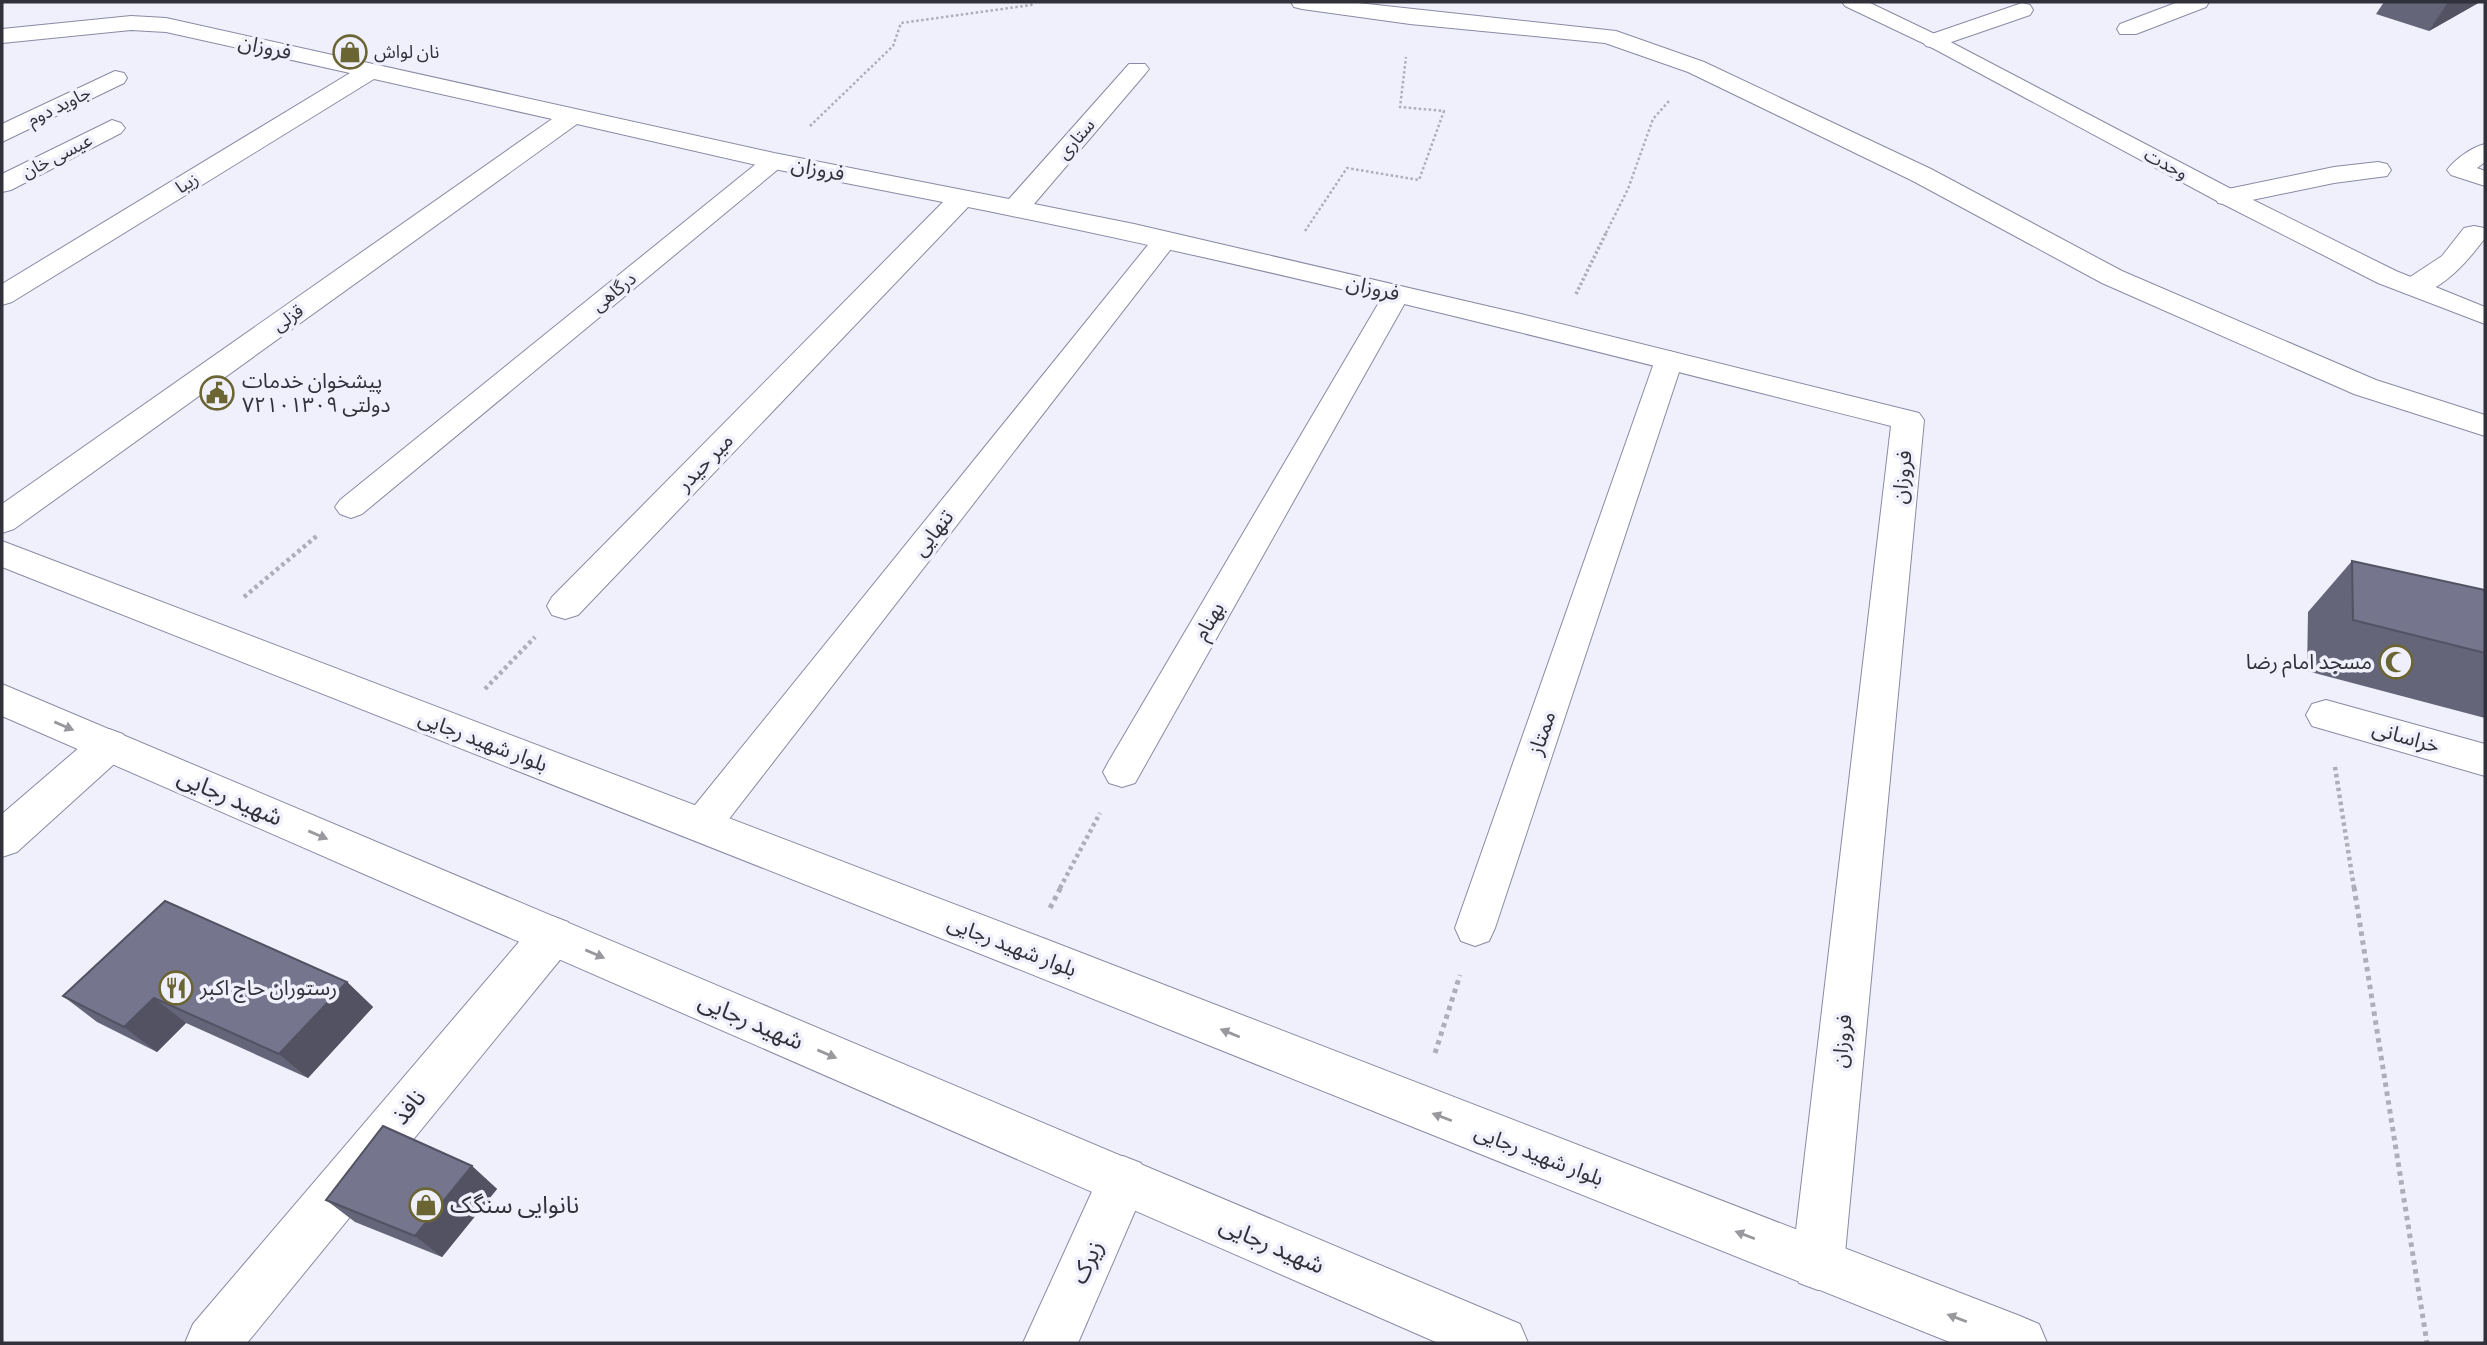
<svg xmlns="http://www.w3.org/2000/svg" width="2487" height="1345" viewBox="0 0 2487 1345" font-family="Bitter,'Noto Sans Arabic',serif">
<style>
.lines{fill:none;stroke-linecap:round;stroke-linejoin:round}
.service-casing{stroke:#8a8aa4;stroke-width:2}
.minor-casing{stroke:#8a8aa4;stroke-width:2}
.trunk-casing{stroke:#8a8aa4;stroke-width:2}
.path-far3{stroke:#adaeb9;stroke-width:2.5;stroke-dasharray:2.5 2.5;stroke-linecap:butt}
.path-far2{stroke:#adaeb9;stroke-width:3.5;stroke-dasharray:2.5 2.5;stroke-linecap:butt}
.path-far1{stroke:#adaeb9;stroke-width:4.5;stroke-dasharray:3.5 3.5;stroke-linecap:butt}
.path{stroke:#adaeb9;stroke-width:5;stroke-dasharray:4.5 4.5;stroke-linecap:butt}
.service{fill:#fff;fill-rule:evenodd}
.minor{fill:#fff;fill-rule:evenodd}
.trunk{fill:#fff;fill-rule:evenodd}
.wall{fill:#65657a}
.shaded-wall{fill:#525263}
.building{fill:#75758e;stroke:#525263;stroke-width:2}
.oneway{fill:#98989d}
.labels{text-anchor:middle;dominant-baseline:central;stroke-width:7;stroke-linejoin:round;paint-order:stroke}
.far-poi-label{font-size:18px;fill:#31313b;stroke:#eff0fb;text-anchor:start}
.far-street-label{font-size:18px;fill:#31313b;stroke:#eff0fb}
.street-label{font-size:21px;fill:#31313b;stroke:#eff0fb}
.poi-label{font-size:21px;fill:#31313b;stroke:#eff0fb;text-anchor:start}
.near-street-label{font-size:24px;fill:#31313b;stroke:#eff0fb}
.near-poi-label{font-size:24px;fill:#31313b;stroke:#eff0fb;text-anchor:start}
</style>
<rect width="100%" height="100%" fill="#eff0fb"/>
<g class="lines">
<defs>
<g id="service">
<path d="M1842,2h26l73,35 296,155 159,79 89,36v17l-107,-41 -159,-81 -292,-157 -82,-39z"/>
<path d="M2485,144v18l-8,6 8,3v15l-34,-11 -4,-5c8,-11 25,-23 38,-26z"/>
<path d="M774,154l8,2 4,5 -4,5 -420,348 -11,4 -11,-4 -5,-7 5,-7 426,-344z"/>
<path d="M1165,232l9,3 4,5 -4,5 -459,592 -14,5 -14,-5 -5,-11 5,-11 469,-580z"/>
<path d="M1397,286l9,2 4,6 -275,489 -13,4 -13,-4 -6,-11 6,-11 275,-467 4,-6z"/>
<path d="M1669,351l10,3 4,6 -188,568 -6,13 -14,5 -14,-5 -6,-13 200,-568 4,-6z"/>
</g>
<g id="minor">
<path d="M1291,2h58l267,29 88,31 227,107 191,102 254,109 109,35v21l-131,-42 -252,-111 -189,-102 -225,-109 -83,-29 -195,-19 -108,-15 -8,-2z"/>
<path d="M2178,2h31l-3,5 -70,27h-16l-3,-5 3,-5z"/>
<path d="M2022,3l8,2 3,5 -3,5 -96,33 -8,-2 -4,-5 4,-5z"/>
<path d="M131,16l35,2 608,135 235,46 120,-135h16l4,5 -4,5 -111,130 100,20 387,90 398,99 5,7 -80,844 -7,19 -19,7 -19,-7 -7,-19 99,-838c-306,-78 -613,-157 -923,-219l-390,408 -13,4 -13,-4 -5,-9 5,-9 391,-395 -169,-33 -197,-45 -563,405 -12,4v-29l550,-385 -178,-40 -362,223 -10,3v-21l348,-211 -184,-41 -35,-2 -129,13v-14z"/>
<path d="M115,71l9,2 3,5 -3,5 -122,59v-18z"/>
<path d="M112,120l9,3 4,5 -4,5 -110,57 -9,2v-18z"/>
<path d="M2378,162l9,2 4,6 -4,6 -53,7 -106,22 -10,-2 -3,-6 3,-6 10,-2 106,-22z"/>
<path d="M2474,226l10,2 1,10c-17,23 -50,63 -81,55l-5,-6 5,-6 38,-25 22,-28z"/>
<path d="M2326,700l159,44v32l-173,-50 -6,-11 6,-11z"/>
<path d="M109,729l14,5 6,11 -6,11 -106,96 -15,5v-43l93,-80z"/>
<path d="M552,916l16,6 6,14 -6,14 -321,393h-62l8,-19 343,-402z"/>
<path d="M1123,1156l18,7 7,18 -70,162h-55l82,-180z"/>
</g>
<g id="trunk">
<path d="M2,541l1041,397 977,378 19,8 8,19h-95l-941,-377 -1009,-399z"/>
<path d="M2,684l1518,640 8,19h-90l-1436,-627z"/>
</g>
</defs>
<!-- service casing -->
<use href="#service" class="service-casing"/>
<!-- minor casing -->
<use href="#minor" class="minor-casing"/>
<!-- trunk casing -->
<use href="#trunk" class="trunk-casing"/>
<!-- path-far3 -->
<g class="path-far3">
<path d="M810,126l83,-80 8,-23 130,-18 4,-3"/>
<path d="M1305,231l42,-63 72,12 25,-69 -44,-4 6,-50"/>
<path d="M1606,233l22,-44 25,-70 16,-18"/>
</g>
<!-- path-far2 -->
<path class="path-far2" d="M1576,294l31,-63"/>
<!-- path-far1 -->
<g class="path-far1">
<path d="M244,597l74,-62"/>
<path d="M485,689l50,-52"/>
<path d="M2335,767l19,121"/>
<path d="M1060,888l40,-75"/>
</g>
<!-- path -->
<g class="path">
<path d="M2354,887l73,456"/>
<path d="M1050,908l11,-21"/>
<path d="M1435,1053l25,-78"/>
</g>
<!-- service -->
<use href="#service" class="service"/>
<!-- minor -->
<use href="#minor" class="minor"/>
<!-- trunk -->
<use href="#trunk" class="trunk"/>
</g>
<!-- wall -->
<g class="wall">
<path d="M2384,2h96l-51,29 -53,-17z"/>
<path d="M2352,561l133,29v128l-178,-47 1,-59z"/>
<path d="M347,982l26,25 -65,71 -122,-55 -29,29 -60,-30 -34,-26z"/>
<path d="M472,1166l25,23 -55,68 -87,-35 -29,-22z"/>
</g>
<!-- shaded-wall -->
<g class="shaded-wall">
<path d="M2448,2h32l-51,29z"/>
<path d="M347,982l26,25 -65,71 -29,-24z"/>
<path d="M154,998l32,25 -29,29 -33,-25z"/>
<path d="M472,1166l25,23 -55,68 -27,-21z"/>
</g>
<!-- building -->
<g class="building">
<path d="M2352,561l133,29v63l-132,-33z"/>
<path d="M165,901l182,81 -68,72 -125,-56 -30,29 -61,-31z"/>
<path d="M383,1126l89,40 -57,70 -89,-36z"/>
</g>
<!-- one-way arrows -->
<defs><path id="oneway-solid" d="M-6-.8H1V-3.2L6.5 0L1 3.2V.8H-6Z" transform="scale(1.75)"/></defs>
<g class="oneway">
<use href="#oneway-solid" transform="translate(64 726) rotate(23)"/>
<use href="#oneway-solid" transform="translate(318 835) rotate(23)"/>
<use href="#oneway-solid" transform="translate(595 954) rotate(23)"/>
<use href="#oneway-solid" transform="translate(1230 1033) rotate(-158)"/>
<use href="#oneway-solid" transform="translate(827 1054) rotate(23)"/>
<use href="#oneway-solid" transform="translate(1442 1117) rotate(-159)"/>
<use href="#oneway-solid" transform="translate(1745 1235) rotate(-159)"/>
<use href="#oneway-solid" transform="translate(1957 1318) rotate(-159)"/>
</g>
<!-- icons -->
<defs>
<symbol id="shop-ring" viewBox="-11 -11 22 22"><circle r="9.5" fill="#eff0fb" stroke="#6a6532" stroke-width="1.5"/><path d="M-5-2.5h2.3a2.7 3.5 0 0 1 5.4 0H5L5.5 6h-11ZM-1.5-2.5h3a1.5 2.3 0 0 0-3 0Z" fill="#6a6532"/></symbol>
<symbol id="civic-ring" viewBox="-11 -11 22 22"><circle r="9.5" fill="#eff0fb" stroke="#6a6532" stroke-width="1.5"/><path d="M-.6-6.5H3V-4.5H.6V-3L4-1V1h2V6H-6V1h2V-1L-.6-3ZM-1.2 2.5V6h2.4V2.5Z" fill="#6a6532"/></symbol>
<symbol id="mosque-ring" viewBox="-11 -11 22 22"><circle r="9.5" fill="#eff0fb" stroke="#6a6532" stroke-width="1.5"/><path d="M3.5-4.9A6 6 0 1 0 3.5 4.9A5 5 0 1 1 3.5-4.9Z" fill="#6a6532"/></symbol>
<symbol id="restaurant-ring" viewBox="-11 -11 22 22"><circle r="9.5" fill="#eff0fb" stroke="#6a6532" stroke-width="1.5"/><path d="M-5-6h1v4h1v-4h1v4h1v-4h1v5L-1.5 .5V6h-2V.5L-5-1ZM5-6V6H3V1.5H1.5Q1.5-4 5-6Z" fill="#6a6532"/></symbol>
</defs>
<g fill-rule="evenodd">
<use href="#shop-ring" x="331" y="33" width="38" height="38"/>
<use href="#civic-ring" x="198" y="374" width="38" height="38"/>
<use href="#mosque-ring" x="2377" y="643" width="38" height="38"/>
<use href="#restaurant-ring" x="157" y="969" width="38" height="38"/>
<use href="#shop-ring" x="407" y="1186" width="38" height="38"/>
</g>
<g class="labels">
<!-- far-poi labels -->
<g class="far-poi-label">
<text x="374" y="52">نان لواش</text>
</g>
<!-- far-street labels -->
<g class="far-street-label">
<text transform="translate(59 106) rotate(-26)">جاوید دوم</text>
<text transform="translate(1076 139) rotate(-49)">ستاری</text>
<text transform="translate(57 156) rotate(-27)">عیسی خان</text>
<text transform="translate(2166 164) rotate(28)">وحدت</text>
<text transform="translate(187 183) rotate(-32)">زیبا</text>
<text transform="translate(614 292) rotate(-39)">درگاهی</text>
<text transform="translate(288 318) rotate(-35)">قزلی</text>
</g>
<!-- street labels -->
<g class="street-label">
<text transform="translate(265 47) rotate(12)">فروزان</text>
<text transform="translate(818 169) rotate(11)">فروزان</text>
<text transform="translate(1373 288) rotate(13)">فروزان</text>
<text transform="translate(705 462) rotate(-46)">میر حیدر</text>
<text transform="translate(1902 477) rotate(-84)">فروزان</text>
<text transform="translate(933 533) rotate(-52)">تنهایی</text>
<text transform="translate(1209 621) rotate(-60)">بهنام</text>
<text transform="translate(1542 733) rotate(-71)">ممتاز</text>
<text transform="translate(2406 737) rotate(16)">خراسانی</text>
<text transform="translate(483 741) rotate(21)">بلوار شهید رجایی</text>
<text transform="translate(1012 946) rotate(21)">بلوار شهید رجایی</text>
<text transform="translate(1842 1041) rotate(-84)">فروزان</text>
<text transform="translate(1539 1155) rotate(21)">بلوار شهید رجایی</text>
</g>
<!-- poi labels -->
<g class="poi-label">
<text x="242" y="381">پیشخوان خدمات<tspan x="242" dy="24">دولتی ۷۲۱۰۱۳۰۹</tspan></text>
<text x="2372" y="662" text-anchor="end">مسجد امام رضا</text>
<text x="200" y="988">رستوران حاج اکبر</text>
</g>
<!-- near-street labels -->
<g class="near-street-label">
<text transform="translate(230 797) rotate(23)">شهید رجایی</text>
<text transform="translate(751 1021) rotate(23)">شهید رجایی</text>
<text transform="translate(409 1107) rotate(-50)">نافذ</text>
<text transform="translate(1272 1245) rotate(23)">شهید رجایی</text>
<text transform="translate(1087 1262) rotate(-65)">زیرک</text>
</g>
<!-- near-poi labels -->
<g class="near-poi-label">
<text x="450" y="1205">نانوایی سنگک</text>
</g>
</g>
<!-- border -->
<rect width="2487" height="1345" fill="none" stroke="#31313b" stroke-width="7"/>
</svg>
